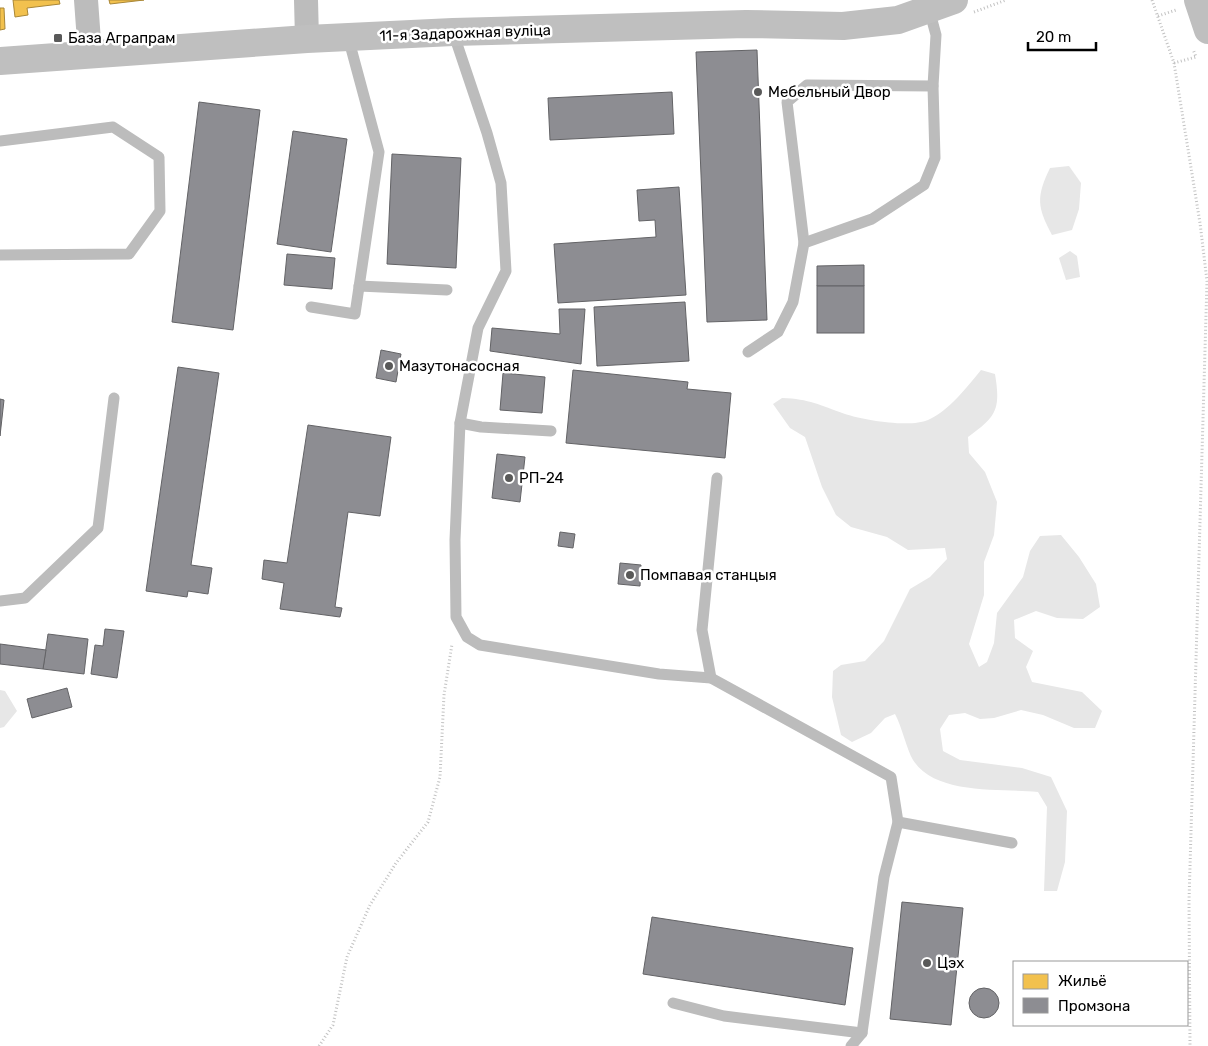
<svg xmlns="http://www.w3.org/2000/svg" width="1208" height="1046" viewBox="0 0 1208 1046" font-family="Rubik,sans-serif">
<style>
.green{fill:#e7e7e7}
.homes{fill:#f2c14e;stroke:#a98737}
.industry{fill:#8d8d92;stroke:#636366}
.lines{fill:none;stroke-linecap:round;stroke-linejoin:round}
.path{stroke:#c2c2c2;stroke-width:3;stroke-dasharray:1 2.5;stroke-linecap:butt}
.service{stroke:#bcbcbc;stroke-width:11}
.minor{stroke:#bcbcbc;stroke-width:24}
.secondary{stroke:#bfbfbf;stroke-width:28}
.poi-dot{fill:#595959;stroke:#fff;stroke-width:2}
.labels{text-anchor:middle;dominant-baseline:central;stroke-width:5;stroke-linejoin:round;paint-order:stroke}
.street-label{font-size:15px;fill:#000;stroke:#fff}
.poi-label{font-size:15px;fill:#000;stroke:#fff;text-anchor:start}
</style>
<rect width="100%" height="100%" fill="#fff"/>
<!-- green -->
<g class="green">
<path d="M1069,166l12,17 -2,26 -7,21 -20,5c-15,-28 -16,-38 -2,-67z"/>
<path d="M1070,251l7,5 3,21 -14,3 -7,-22z"/>
<path d="M981,370l14,4c6,36 1,43 -27,63l1,16 16,19 12,30 -3,33 -10,27v33l-15,49 10,23 8,-5 7,-19 3,-30 26,-36 7,-26 10,-15 21,-1 18,22 17,27 4,23 -17,12 -26,-1 -21,-7 -22,9 1,18 18,13 -7,16 6,15 50,10 20,19 -7,17h-21l-31,-13 -22,-5 -27,8 -14,1 -15,-6 -16,2 -9,14 3,22 17,9 62,8 29,9 16,34 -2,51 -8,29h-13l3,-84 -9,-15c-37,-4 -102,4 -125,-32 -6,-10 -11,-33 -18,-46l-10,4 -14,15 -19,9 -11,-7 -9,-38 1,-26 8,-6 24,-4 19,-20 26,-52 20,-12 17,-18 -2,-11 -37,2 -21,-13 -36,-10 -15,-12 -14,-28 -17,-50 -15,-9 -17,-24 9,-6c28,1 37,7 63,16 18,6 65,14 83,6 22,-10 38,-32 53,-50z"/>
<path d="M0,690l5,1 12,20 -13,16 -4,1z"/>
</g>
<!-- homes -->
<g class="homes">
<path d="M13,0h46l1,4 -33,4 1,7 -13,2z"/>
<path d="M109,0h35l-34,4z"/>
<path d="M0,8h4l1,21 -5,1z"/>
</g>
<!-- industry -->
<g class="industry">
<path d="M757,50l10,270 -60,2 -11,-270z"/>
<path d="M672,92l2,42 -124,6 -2,-42z"/>
<path d="M199,102l61,8 -27,220 -61,-8z"/>
<path d="M293,131l54,8 -16,113 -54,-8z"/>
<path d="M392,154l69,4 -5,110 -69,-4z"/>
<path d="M679,187l7,108 -128,8 -4,-59 102,-7 -1,-17 -16,1 -2,-31z"/>
<path d="M287,254l48,4 -3,31 -48,-4z"/>
<path d="M864,265v21h-47v-20z"/>
<rect x="817" y="286" width="47" height="47"/>
<path d="M685,302l4,59 -92,5 -3,-59z"/>
<path d="M559,309h26l-4,55 -91,-13 2,-23 68,6z"/>
<path d="M381,350l20,4 -5,28 -20,-4z"/>
<path d="M178,367l41,6 -28,192 21,3 -4,26 -20,-3 -1,6 -41,-6z"/>
<path d="M573,370l115,12 -1,7 44,4 -6,65 -159,-15z"/>
<path d="M503,373l42,4 -3,36 -42,-3z"/>
<path d="M0,399l4,1 -4,36z"/>
<path d="M308,425l83,12 -11,79 -32,-4 -13,95 7,1 -2,9 -60,-8 4,-26 -22,-4 2,-19 23,3z"/>
<path d="M497,454l28,3 -5,45 -28,-4z"/>
<path d="M560,532l15,2 -2,14 -15,-2z"/>
<path d="M620,563l21,2 -1,21 -22,-2z"/>
<path d="M105,629l19,2 -7,47 -26,-4 4,-29 8,1z"/>
<path d="M48,634l40,5 -4,35 -41,-5z"/>
<path d="M0,644l46,6 -3,19 -43,-5z"/>
<path d="M67,688l5,19 -40,11 -5,-19z"/>
<path d="M902,902l61,6 -12,117 -61,-6z"/>
<path d="M652,917l201,31 -8,57 -202,-31z"/>
<circle cx="984" cy="1003" r="15"/>
</g>
<g class="lines">
<!-- path -->
<g class="path">
<path d="M1152,0l22,63 26,160 7,58 -18,620 1,145"/>
<path d="M974,12l32,-12"/>
<path d="M1158,16l18,-6"/>
<path d="M1174,63l22,-6 -3,-8"/>
<path d="M319,1046l14,-21 14,-68 23,-52 26,-42 32,-41 12,-45 4,-82 8,-51"/>
</g>
<!-- service -->
<g class="service">
<path d="M453,32l34,101 14,50 5,88 -28,57 -18,95 -5,117 1,77 11,20 13,8 179,29 52,4 180,99 7,45 114,21"/>
<path d="M0,141l113,-14 46,30 1,54 -31,43 -129,1"/>
<path d="M804,243l-17,-141 20,-17 126,1 3,-51 -7,-26"/>
<path d="M359,286l88,4"/>
<path d="M311,307l44,7 24,-162 -31,-115"/>
<path d="M748,352l30,-20 15,-30 11,-59 68,-24 52,-34 11,-27 -2,-72"/>
<path d="M460,423l21,4 70,4"/>
<path d="M0,601l25,-3 73,-70 16,-130"/>
<path d="M711,678l-9,-48 15,-152"/>
<path d="M673,1003l51,13 138,17"/>
<path d="M851,1046l11,-13 22,-156 14,-55"/>
</g>
<!-- minor -->
<g class="minor">
<path d="M86,0l4,55"/>
<path d="M306,0l1,39"/>
</g>
<!-- secondary -->
<g class="secondary">
<path d="M1198,0l10,30"/>
<path d="M0,61l307,-22 146,-7 293,-8 97,2 55,-6 56,-20"/>
</g>
</g>
<!-- markers -->
<g class="poi-dot">
<rect x="53" y="33" width="10" height="10" rx="2.5"/>
<circle cx="758" cy="92" r="5"/>
<circle cx="389" cy="366" r="5"/>
<circle cx="509" cy="478" r="5"/>
<circle cx="630" cy="575" r="5"/>
<circle cx="927" cy="963" r="5"/>
</g>
<g class="labels">
<!-- street labels -->
<g class="street-label">
<text transform="translate(465 33) rotate(-2)">11-я Задарожная вуліца</text>
</g>
<!-- poi labels -->
<g class="poi-label">
<text x="68" y="38">База Аграпрам</text>
<text x="768" y="92">Мебельный Двор</text>
<text x="399" y="366">Мазутонасосная</text>
<text x="519" y="478">РП-24</text>
<text x="640" y="575">Помпавая станцыя</text>
<text x="937" y="963">Цэх</text>
</g>
</g>
<!-- legend -->
<rect x="1013" y="961" width="175" height="65" fill="#ffffff" stroke="#999999"/>
<rect x="1023" y="974" width="25" height="15" fill="#f2c14e" stroke="#999999"/>
<text x="1058" y="986" font-size="15" fill="#000000">Жильё</text>
<rect x="1023" y="998" width="25" height="15" fill="#8d8d92" stroke="#999999"/>
<text x="1058" y="1011" font-size="15" fill="#000000">Промзона</text>
<!-- scale -->
<path d="M1028 42v8h68v-8" fill="none" stroke="#000000" stroke-width="2.5"/>
<text x="1036" y="42" font-size="15" fill="#000000" stroke="#ffffff" stroke-width="4" paint-order="stroke">20 m</text>
</svg>
